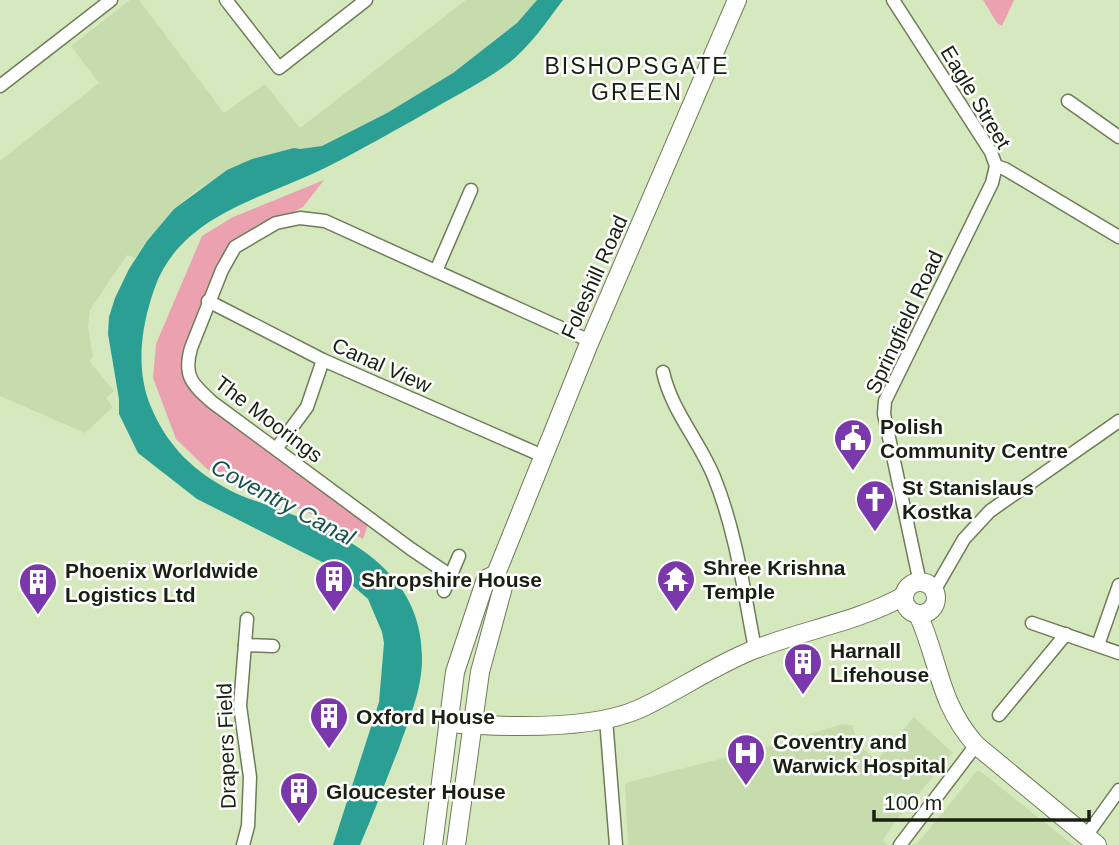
<svg xmlns="http://www.w3.org/2000/svg" width="1119" height="845" viewBox="0 0 1119 845" font-family="Helvetica,sans-serif">
<style>
.built{fill:#c7dcac}
.green{fill:#eba1af}
.water{fill:#2c9f95}
.lines{fill:none;stroke-linecap:round;stroke-linejoin:round}
.street-casing{stroke:#6d7d57;stroke-width:15}
.secondary-casing{stroke:#6d7d57;stroke-width:20}
.street{stroke:#fff;stroke-width:12}
.secondary{stroke:#fff;stroke-width:18}
.labels{text-anchor:middle;dominant-baseline:central;stroke-width:5;stroke-linejoin:round;paint-order:stroke}
.street-label{font-size:21px;fill:#1a2011;stroke:#fff}
.poi-label{font-size:21px;font-weight:bold;fill:#1a2011;stroke:#fff;text-anchor:start}
.neighbourhood-label{font-size:23px;letter-spacing:2px;fill:#1a2011;stroke:#fff}
.water-label{font-size:23px;font-style:italic;fill:#13524c;stroke:#fff}
</style>
<rect width="100%" height="100%" fill="#d6e9be"/>
<!-- built -->
<g class="built">
<path d="M130,0h9l85,113 41,-29 35,44 166,-128h71l-20,23 -64,50 -66,40 -65,33 -22,3 -64,17 -39,24 -23,19 -27,31 -12,18 -8,-3 -37,55 -2,17 5,30 -4,4 25,30 -8,7 7,9 -28,26 -85,-37v-235l99,-78 -28,-37z"/>
<path d="M914,717l39,36 -55,65 -15,22 5,5h-260l-3,-62 127,-32 91,-27 9,1 7,21 18,14z"/>
<path d="M977,771h3l93,74h-157z"/>
</g>
<!-- green -->
<g class="green">
<path d="M983,0h31l-12,26 -5,-3z"/>
<path d="M324,180l-21,27 -68,35 -53,111 4,29 182,142 -5,15 -58,-28 -66,-23 -32,-19 -31,-30 -23,-61 3,-34 46,-108 31,-19z"/>
</g>
<!-- water -->
<path class="water" d="M537,0h26c-18,24 -36,51 -61,68 -20,14 -43,26 -64,38 -37,21 -75,43 -113,62 -63,31 -143,46 -170,119 -14,39 -20,82 -4,120 15,36 39,61 73,80 16,10 34,14 51,21 71,26 148,63 147,151 0,31 -13,60 -23,89 -13,32 -25,65 -39,97h-27l46,-143 5,-59 -2,-11 -14,-33 -38,-33 -133,-67 -59,-46 -19,-39v-15l-11,-65 1,-17 6,-19 14,-29 18,-28 27,-32 53,-39 25,-11 42,-11 6,1 22,-3 65,-33 66,-40 64,-50z"/>
<g class="lines">
<defs>
<g id="street">
<path d="M226,0l53,68 87,-68"/>
<path d="M893,0l98,152 5,14 -4,17 -107,218 -1,13 36,169"/>
<path d="M0,86l111,-86"/>
<path d="M1068,101l51,36"/>
<path d="M996,166l9,3 114,68"/>
<path d="M436,271l35,-81"/>
<path d="M208,301l115,59 220,96"/>
<path d="M663,372c9,40 36,68 51,105 22,54 30,115 41,172"/>
<path d="M276,449l31,-42 16,-47"/>
<path d="M451,576l-40,-27 -199,-147c-20,-18 -29,-26 -21,-54l31,-78 13,-23 41,-24 24,-5 25,3 265,120"/>
<path d="M444,591l15,-35"/>
<path d="M934,591l30,-52 26,-28 129,-90"/>
<path d="M1032,623l87,30"/>
<path d="M245,645l28,1"/>
<path d="M1098,645l21,-60"/>
<path d="M999,715l67,-81"/>
<path d="M606,719l10,126"/>
<path d="M1086,836l33,-46"/>
<path d="M243,845l5,-19 2,-49 -10,-71 7,-87"/>
<path d="M900,845l76,-100"/>
</g>
<g id="secondary">
<circle cx="920" cy="598" r="16"/>
<path d="M918,614c22,49 20,88 58,131l121,100"/>
<path d="M448,723c53,4 142,8 191,-14 39,-18 74,-43 114,-59 50,-20 104,-28 151,-54"/>
<path d="M433,845l22,-173 31,-93 10,-5 94,-233 147,-341"/>
<path d="M456,845l24,-173 23,-85 -7,-13"/>
</g>
</defs>
<!-- street casing -->
<use href="#street" class="street-casing"/>
<!-- secondary casing -->
<use href="#secondary" class="secondary-casing"/>
<!-- street -->
<use href="#street" class="street"/>
<!-- secondary -->
<use href="#secondary" class="secondary"/>
</g>
<!-- icons -->
<defs>
<symbol id="civic-pin" viewBox="-11 -11 22 30"><path d="M0 17L-7.5 6A9.5 9.5 0 1 1 7.5 6Z" fill="#7a38ac" stroke="#fff"/><path d="M-.6-6.5H3V-4.5H.6V-3L4-1V1h2V6H-6V1h2V-1L-.6-3ZM-1.2 2.5V6h2.4V2.5Z" fill="#fff"/></symbol>
<symbol id="church-pin" viewBox="-11 -11 22 30"><path d="M0 17L-7.5 6A9.5 9.5 0 1 1 7.5 6Z" fill="#7a38ac" stroke="#fff"/><path d="M-1.2-6h2.4v3.5h3.3v2.4h-3.3V6h-2.4V-.1h-3.3v-2.4h3.3Z" fill="#fff"/></symbol>
<symbol id="building-pin" viewBox="-11 -11 22 30"><path d="M0 17L-7.5 6A9.5 9.5 0 1 1 7.5 6Z" fill="#7a38ac" stroke="#fff"/><path d="M-4-6H4V6H1V3H-1V6H-4ZM-2.5-4.3h1.7v1.8h-1.7ZM.8-4.3h1.7v1.8H.8ZM-2.5-1h1.7V.8h-1.7ZM.8-1h1.7V.8H.8Z" fill="#fff"/></symbol>
<symbol id="temple-pin" viewBox="-11 -11 22 30"><path d="M0 17L-7.5 6A9.5 9.5 0 1 1 7.5 6Z" fill="#7a38ac" stroke="#fff"/><path d="M0-6L5-2H3V0L6.5 2.5H4V6H1.5V3h-3V6H-4V2.5H-6.5L-3 0V-2H-5Z" fill="#fff"/></symbol>
<symbol id="hospital-pin" viewBox="-11 -11 22 30"><path d="M0 17L-7.5 6A9.5 9.5 0 1 1 7.5 6Z" fill="#7a38ac" stroke="#fff"/><path d="M-5-5h3v3.5h4V-5h3V5h-3V1.5h-4V5h-3Z" fill="#fff"/></symbol>
</defs>
<g fill-rule="evenodd">
<use href="#civic-pin" x="831" y="416" width="44" height="60"/>
<use href="#church-pin" x="853" y="477" width="44" height="60"/>
<use href="#building-pin" x="312" y="557" width="44" height="60"/>
<use href="#temple-pin" x="654" y="557" width="44" height="60"/>
<use href="#building-pin" x="16" y="560" width="44" height="60"/>
<use href="#building-pin" x="781" y="640" width="44" height="60"/>
<use href="#building-pin" x="307" y="694" width="44" height="60"/>
<use href="#hospital-pin" x="724" y="731" width="44" height="60"/>
<use href="#building-pin" x="277" y="769" width="44" height="60"/>
</g>
<g class="labels">
<!-- street labels -->
<g class="street-label">
<text transform="translate(976 97) rotate(59)">Eagle Street</text>
<text transform="translate(594 277) rotate(-66)">Foleshill Road</text>
<text transform="translate(904 322) rotate(-65)">Springfield Road</text>
<text transform="translate(382 365) rotate(24)">Canal View</text>
<text transform="translate(269 419) rotate(37)">The Moorings</text>
<text transform="translate(226 746) rotate(-92)">Drapers Field</text>
</g>
<!-- poi labels -->
<g class="poi-label">
<text x="880" y="426">Polish<tspan x="880" dy="24">Community Centre</tspan></text>
<text x="902" y="487">St Stanislaus<tspan x="902" dy="24">Kostka</tspan></text>
<text x="703" y="567">Shree Krishna<tspan x="703" dy="24">Temple</tspan></text>
<text x="65" y="570">Phoenix Worldwide<tspan x="65" dy="24">Logistics Ltd</tspan></text>
<text x="361" y="579">Shropshire House</text>
<text x="830" y="650">Harnall<tspan x="830" dy="24">Lifehouse</tspan></text>
<text x="356" y="716">Oxford House</text>
<text x="773" y="741">Coventry and<tspan x="773" dy="24">Warwick Hospital</tspan></text>
<text x="326" y="791">Gloucester House</text>
</g>
<!-- neighbourhood labels -->
<g class="neighbourhood-label">
<text x="637" y="66">BISHOPSGATE<tspan x="637" dy="26">GREEN</tspan></text>
</g>
<!-- water labels -->
<g class="water-label">
<text transform="translate(283 502) rotate(28)">Coventry Canal</text>
</g>
</g>
<!-- scale -->
<path d="M874 810v10h215v-10" fill="none" stroke="#1a2011" stroke-width="3.5"/>
<text x="884" y="810" font-size="21" fill="#1a2011" stroke="#ffffff" stroke-width="5" paint-order="stroke">100 m</text>
</svg>
